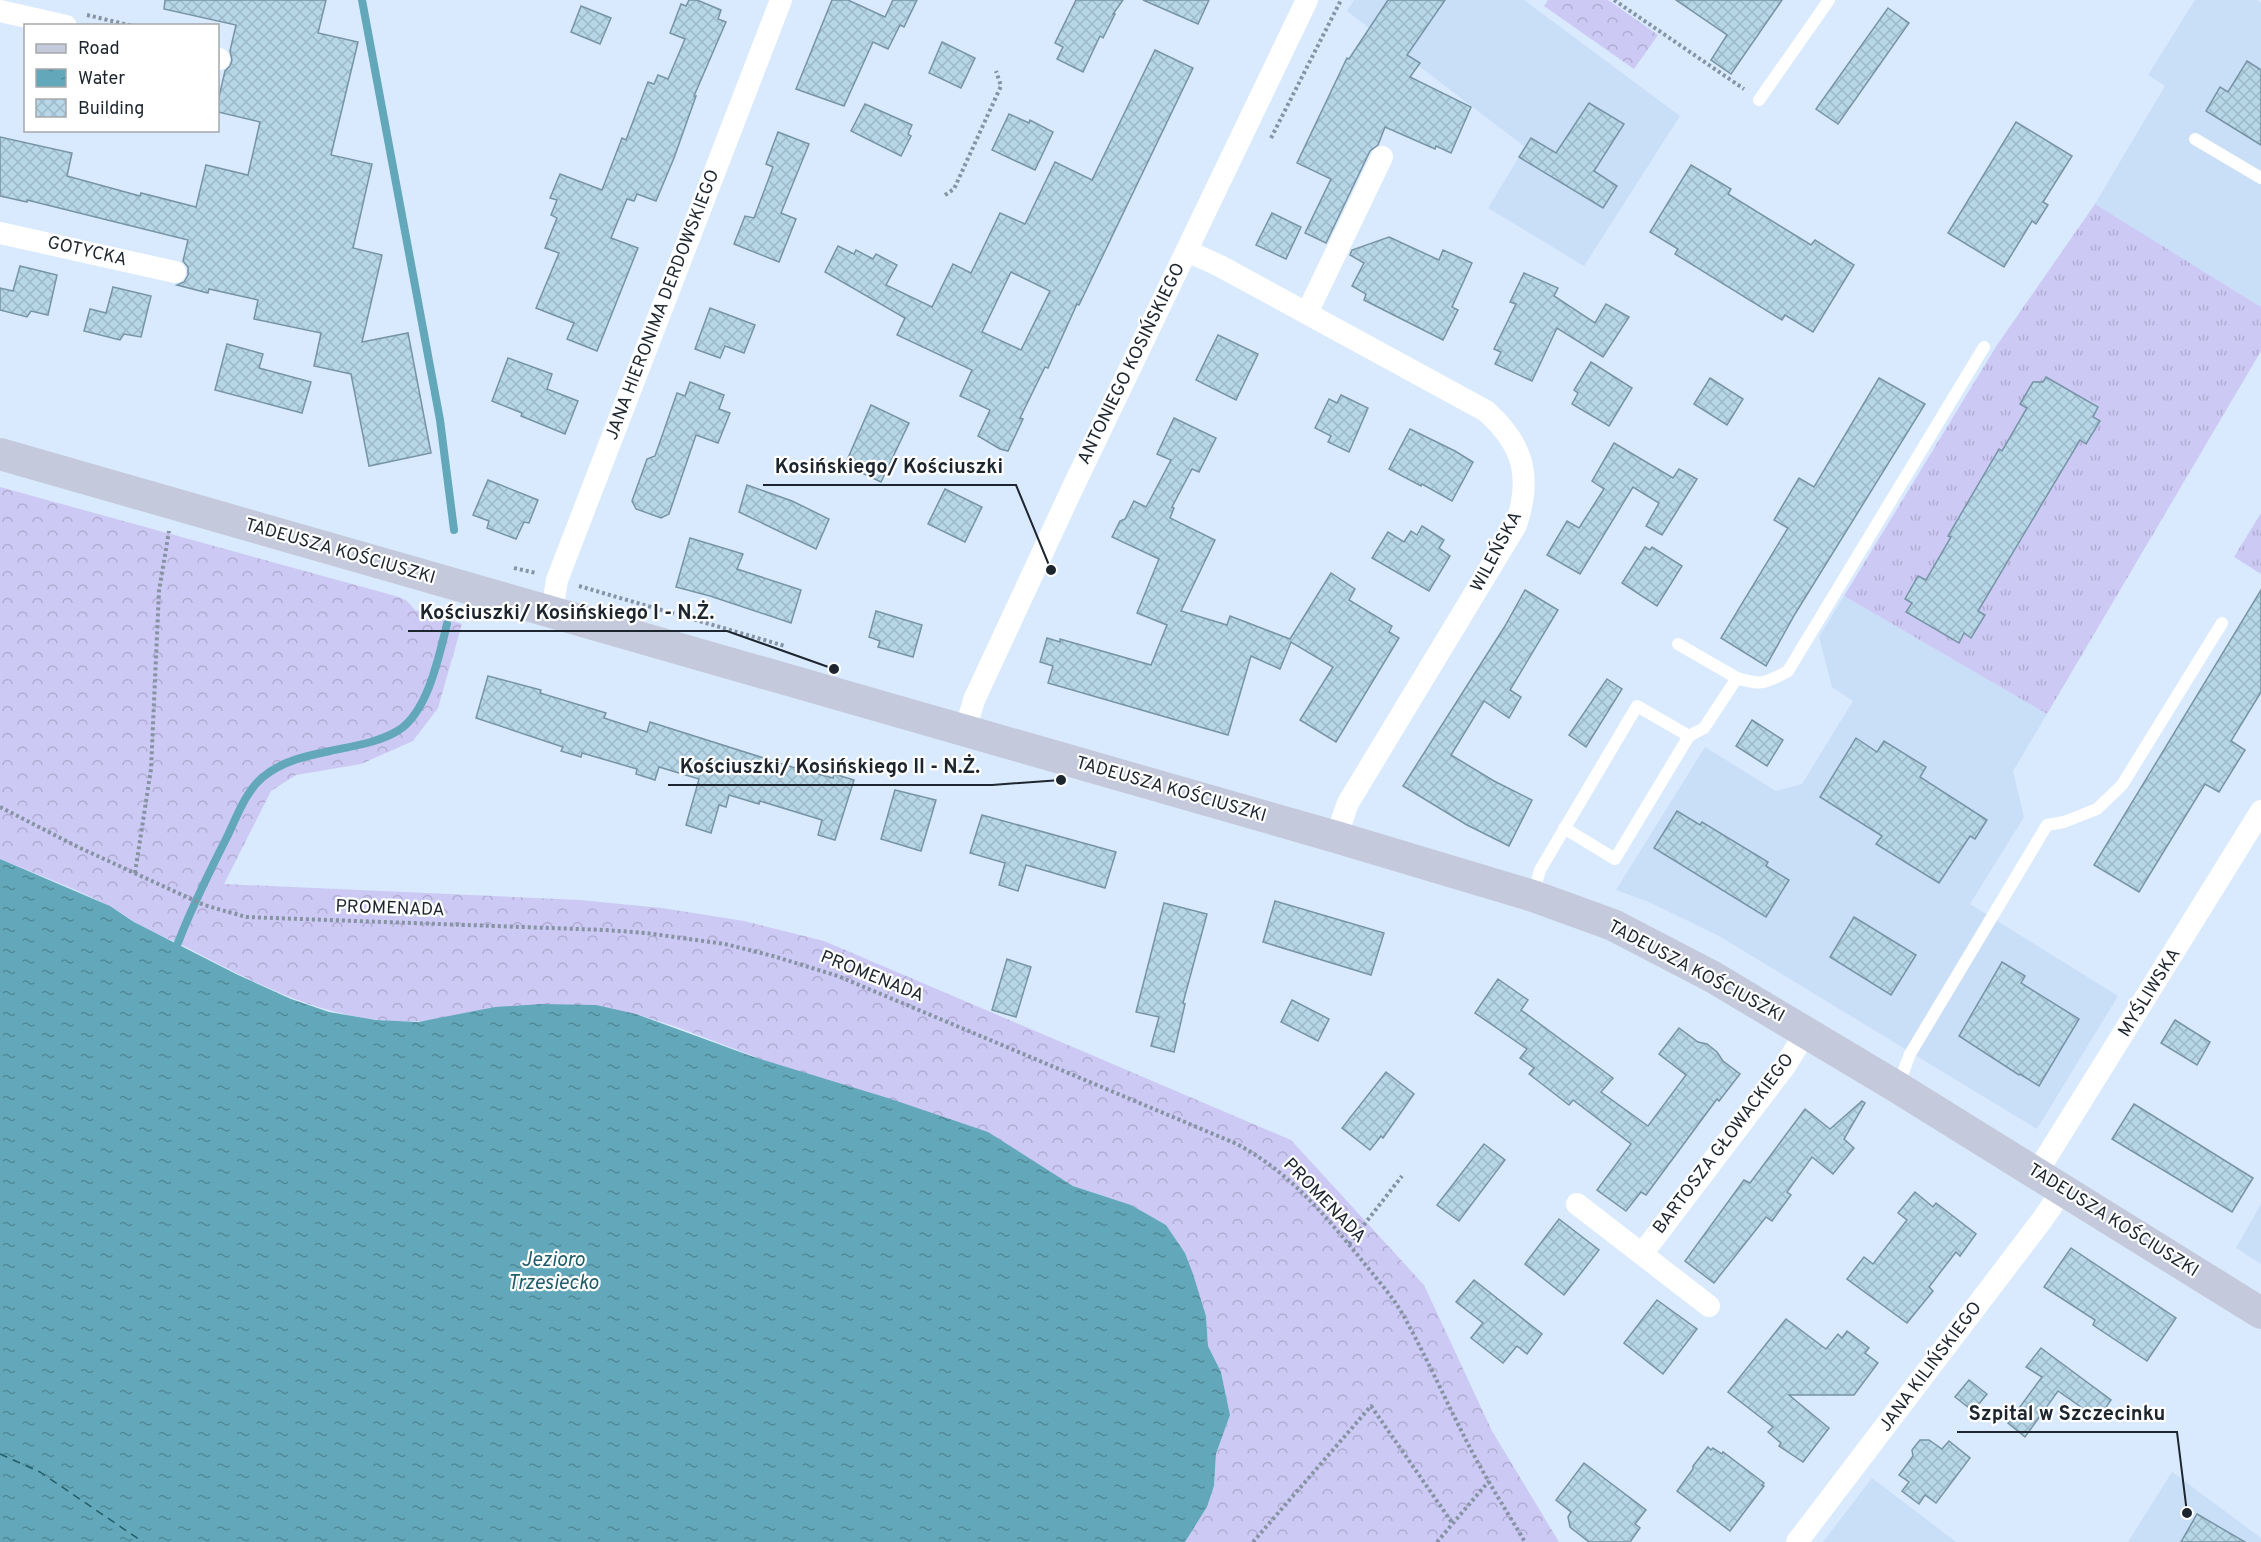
<svg xmlns="http://www.w3.org/2000/svg" width="2261" height="1542" viewBox="0 0 2261 1542" font-family="Overpass,sans-serif">
<style>
.built{fill:#c9def7}
.grass{fill:url(#grass-tufts)}
.forest{fill:url(#forest-crowns)}
.water{fill:url(#water-ripples)}
.lines{fill:none;stroke-linecap:round;stroke-linejoin:round}
.stream{stroke:#62a8ba;stroke-width:8}
.ferry{stroke:#235d6a;stroke-width:1.5;stroke-dasharray:8 6;stroke-linecap:butt}
.building{fill:url(#building-cross-hatch);stroke:#7794a5;stroke-width:1.5;fill-rule:evenodd}
.path{stroke:#8693a3;stroke-width:4;stroke-dasharray:3 3;stroke-linecap:butt}
.lane{stroke:#fff;stroke-width:12}
.street{stroke:#fff;stroke-width:22}
.secondary{stroke:#c4cadb;stroke-width:32}
.labels{text-anchor:middle;dominant-baseline:central;stroke-width:4.5;stroke-linejoin:round;paint-order:stroke}
.street-label{font-size:18px;fill:#1d252e;stroke:#fff}
.water-label{font-size:20px;font-style:italic;fill:#235d6a;stroke:#fff}
.leader{fill:none;stroke:#1d252e;stroke-width:2}
.callout-dot{fill:#1d252e;stroke:#fff;stroke-width:2}
.callout-label{font-size:20px;text-anchor:middle;font-weight:bold;fill:#1d252e;stroke:#fff;stroke-width:4.5;stroke-linejoin:round;paint-order:stroke}
</style>
<defs>
<pattern id="grass-tufts" width="24" height="20" patternUnits="userSpaceOnUse" patternTransform="scale(1.5)"><rect width="24" height="20" fill="#cdc9f5"/><path d="M3 7l-1-3M5 7V3M7 7l1-3M15 17l-1-3M17 17v-4M19 17l1-3" fill="none" stroke="#b0acd2"/></pattern>
<pattern id="forest-crowns" width="20" height="18" patternUnits="userSpaceOnUse" patternTransform="scale(1.5)"><rect width="20" height="18" fill="#cdc9f5"/><path d="M2 6a3 3 0 1 1 6 0M12 15a3 3 0 1 1 6 0" fill="none" stroke="#b0acd2"/></pattern>
<pattern id="water-ripples" width="26" height="14" patternUnits="userSpaceOnUse" patternTransform="scale(1.5)"><rect width="26" height="14" fill="#62a8ba"/><path d="M2 4q2-2 4 0t4 0M15 11q2-2 4 0t4 0" fill="none" stroke="#508998"/></pattern>
<pattern id="building-cross-hatch" width="8" height="8" patternUnits="userSpaceOnUse" patternTransform="scale(1.5)"><rect width="8" height="8" fill="#b7d6e8"/><path d="M0 0l8 8M0 8l8-8" fill="none" stroke="#9db8c7"/></pattern>
</defs>
<rect width="100%" height="100%" fill="#d9eaff"/>
<!-- built -->
<g class="built">
<path d="M1354,0h170l156,116 -96,150 -96,-58 37,-61 -178,-136z"/>
<path d="M2195,0h62l4,3v304l-166,-103 70,-118 -17,-11z"/>
<path d="M1844,596l203,118 -34,57 11,46 -54,87 148,92 -81,133 -318,-193 -70,-34 -33,-12 89,-143 71,44 26,-7 51,-83 -21,-14 -13,-50z"/>
<path d="M2261,1204v60l-25,-16z"/>
<path d="M2172,1472l89,66v4h-133z"/>
<path d="M1872,1478l84,64h-133z"/>
</g>
<!-- grass -->
<g class="grass">
<path d="M2095,204l166,103v44l-214,363 -203,-118 153,-251z"/>
<path d="M2261,513v61l-27,-17z"/>
</g>
<!-- forest -->
<g class="forest">
<path d="M1548,0h60l50,35 -24,34 -90,-63z"/>
<path d="M0,487l399,110 8,4 8,9 47,14 -24,84 -25,33 -52,23 -65,11 -25,16 -47,93 356,16 82,8 82,13 80,20 467,199 133,145 68,146 67,111h-374l22,-35 7,-21 2,-32 14,-39 -9,-43 -13,-26 -2,-30 -21,-63 -19,-28 -35,-20 -58,-19 -33,-20 -363,-139 -41,-13 -195,5c-92,13 -172,-28 -251,-70 -19,-10 -39,-17 -57,-28 -8,-5 -15,-11 -24,-15 -34,-18 -73,-32 -109,-47z"/>
</g>
<!-- water -->
<path class="water" d="M0,859l110,47 24,16 102,52 55,25 38,13 47,8 42,2 77,-15 47,-3 54,1 40,9 115,42 140,43 97,33 85,54 58,19 35,20 19,28 8,21 13,42 2,30 13,26 9,43 -14,39 -2,32 -7,21 -22,35h-1185z"/>
<g class="lines">
<!-- stream -->
<g class="stream">
<path d="M362,0l78,420 14,110"/>
<path d="M178,943c14,-37 32,-72 50,-108 9,-19 18,-44 35,-58 19,-16 43,-21 67,-26 23,-5 48,-8 69,-21 29,-19 40,-74 48,-106"/>
</g>
<!-- ferry -->
<path class="ferry" d="M0,1454l40,18 103,70"/>
</g>
<!-- building -->
<g class="building">
<path d="M165,0h161l-8,33 40,9 -27,113 41,9 -19,84 29,7 -20,87 46,-9 23,120 -62,13 -18,-92 -37,-8 7,-33 -67,-14 4,-19 -49,-11 -1,4 -31,-8 7,-3 4,-7v-8l-5,-6 5,-21 -161,-40v2l-27,-6v-59l72,16 -5,23 73,20 1,-3 55,14 10,-42 42,10 12,-53 -42,-10v-11l7,-30 5,-5 2,-6 -2,-9 6,-26 -72,-16z"/>
<path d="M689,0h8l24,10 -3,9 8,3 -32,74h2l-22,62 -18,43 -19,-7 -3,7 -7,-2 -16,39 27,10 -41,103 -30,-12 7,-16 -38,-15 23,-55 -14,-5 12,-30 -6,-3 6,-15 -7,-2 10,-24 42,16 20,-52 4,2 22,-58 6,2 4,-9 10,4 17,-40 -15,-6 11,-29 5,2z"/>
<path d="M832,0h16l37,17 8,-17h24l-13,27 -4,-2 -12,24 -15,-7 -29,64 -48,-17z"/>
<path d="M1076,0h47l-10,14h2l-12,24 -3,-2 -17,36 -26,-13 6,-12 -8,-4z"/>
<path d="M1143,0h66l-11,24z"/>
<path d="M1388,0h57l-38,55 13,8 -10,14 61,30 -20,46 -15,-7 -1,3 -50,-22 -7,18 -8,6 -44,92 -21,-10 26,-54 -34,-16 50,-105 2,1z"/>
<path d="M1676,0h106l-51,74 -20,-14 16,-25z"/>
<path d="M581,6l30,12 -11,26 -29,-12z"/>
<path d="M1888,8l21,15 -71,101 -22,-15z"/>
<path d="M942,42l33,16 -14,30 -32,-15z"/>
<path d="M1155,50l38,18 -114,237 -2,-1 -29,64 -3,-1 -25,51 3,1 -15,32 -8,-2 -22,-13 12,-26 -30,-14 12,-26 -75,-35 8,-17 -80,-46 13,-26 16,8 2,-4 17,9 3,-5 21,11 -11,20 46,22 21,-43 18,9 29,-60 25,11 30,-62 37,18zM1011,272l39,19 -29,59 -39,-18z"/>
<path d="M2247,61l14,9v75l-55,-34 14,-24 8,5z"/>
<path d="M1589,103l35,21 -30,47 23,15 -14,22 -84,-51 12,-19 25,15z"/>
<path d="M865,104l47,21 -4,9 3,2 -10,20 -50,-25z"/>
<path d="M1009,114l20,9 1,-3 23,12 -18,38 -43,-20z"/>
<path d="M2016,122l56,34 -29,46 5,3 -12,19 -4,-3 -28,46 -56,-34z"/>
<path d="M778,132l31,12 -28,69 15,6 -17,43 -45,-18 11,-28 9,2 19,-51 -7,-3z"/>
<path d="M1691,165l40,24 -3,5 83,51 4,-5 39,25 -41,67 -28,-17 -3,5 -107,-66 3,-5 -28,-17z"/>
<path d="M1272,213l29,14 -15,32 -30,-14z"/>
<path d="M1389,237l50,23 4,-10 29,13 -20,44 6,3 -15,30 -79,-40 2,-6 -14,-8 12,-23 -14,-8 2,-5z"/>
<path d="M20,266l37,9 -9,40 -17,-4 -4,6 -27,-7v-22l13,3z"/>
<path d="M1524,273l34,15 -4,8 41,27 11,-19 23,13 -26,40 -46,-29 -25,53 -37,-17 6,-12 -7,-3 22,-45 -6,-2z"/>
<path d="M113,287l38,9 -10,41 -17,-3 -4,6 -36,-9 6,-22 16,4z"/>
<path d="M710,308l45,17 -11,28 -19,-7 -5,12 -25,-9z"/>
<path d="M1218,335l40,19 -22,46 -40,-20z"/>
<path d="M227,344l36,10 -4,14 52,14 -9,31 -87,-23z"/>
<path d="M508,358l44,16 -5,15 31,12 -13,33 -44,-18 1,-3 -30,-12z"/>
<path d="M1591,362l41,26 -23,38 -37,-22 6,-11 -4,-3z"/>
<path d="M2046,377l52,30 -5,10 7,4 -14,23 -6,-4 -102,171 7,4 -14,23 -7,-5 -5,10 -53,-31 6,-9 -7,-4 13,-23 8,4 25,-43 -3,-1 51,-87 3,2 25,-43 -7,-4 13,-22h10z"/>
<path d="M1710,378l33,21 -16,26 -33,-21z"/>
<path d="M1879,378l46,26 -130,210 -29,52 -45,-28 67,-110 -14,-8 25,-42 15,9z"/>
<path d="M690,382l34,13 -5,14 11,4 -12,30 -22,-8 -27,79 -8,4 -25,-9 -4,-8 15,-42 8,-3 22,-63 8,3z"/>
<path d="M1341,395l27,13 -19,44 -21,-10 3,-6 -16,-8 14,-29 8,4z"/>
<path d="M871,405l38,18 -28,59 -36,-17z"/>
<path d="M1174,418l42,20 -17,34 -7,-3 -20,38 2,1 -4,10 45,22 -34,71 46,14 3,-9 60,23 41,-66 24,16 -6,11 43,26 -3,6 10,6 -63,104 -36,-22 33,-53 -42,-25 -11,27 -29,-13 -23,79 -180,-52 5,-17 -13,-4 7,-24 13,4v-3l91,26 16,-40 -30,-12 22,-54 -47,-22 8,-16 5,-2 9,-18 12,6 5,-9 20,-38 -14,-6z"/>
<path d="M1410,429l45,22 18,11 -21,39 -30,-17 -1,2 -32,-17z"/>
<path d="M1614,443l59,35 6,-9 18,10 -35,56 -16,-9 13,-23 -26,-16 -53,87 -33,-19 20,-34 12,7 25,-39 -12,-8z"/>
<path d="M488,480l50,20 -9,23 -5,-1 -8,17 -29,-11 2,-7 -16,-6z"/>
<path d="M747,485l45,16 37,18 -13,30 -77,-37z"/>
<path d="M945,489l37,18 -17,35 -37,-18z"/>
<path d="M1422,526l22,14 -5,8 11,8 -21,35 -57,-33 16,-26 16,10 7,-11 6,4z"/>
<path d="M690,538l53,16 -6,15 64,21 -10,33 -81,-27 -34,-9z"/>
<path d="M1645,547l5,3 2,-3 30,19 -25,40 -35,-23z"/>
<path d="M1525,590l33,20 -48,80 11,7 -12,21 -25,-17 -33,54 43,26 38,19 -23,46 -42,-21 -64,-39 102,-160z"/>
<path d="M2261,590v102l-30,49 14,9 -26,42 -14,-8 -66,108 -45,-27z"/>
<path d="M876,611l46,14 -9,32 -35,-10 2,-6 -11,-4z"/>
<path d="M488,676l53,14 -1,3 66,20 -2,5 43,14 3,-10 142,45 41,11 1,-4 20,6 -19,60 -17,-5 4,-15 -62,-19 -1,3 -30,-9 -3,12 -7,-2 -8,28 -25,-8 13,-46 -40,-12 -4,13 -19,-6 1,-5 -55,-16 -1,4 -20,-6 2,-4 -87,-29z"/>
<path d="M1607,679l15,10 -36,58 -17,-12z"/>
<path d="M1752,720l31,20 -16,26 -31,-20z"/>
<path d="M1856,738l21,14 7,-11 42,26 -6,10 67,43 -12,19 -5,-3 -31,47 -63,-39 6,-8 -62,-39z"/>
<path d="M895,790l41,10 -15,51 -40,-12z"/>
<path d="M1677,811l23,14 2,-3 66,40 -2,4 23,14 -23,37 -112,-69z"/>
<path d="M982,815l134,37 -11,36 -79,-23 -8,26 -19,-6 6,-22 -35,-10z"/>
<path d="M1275,901l109,32 -13,42 -108,-33z"/>
<path d="M1164,903l43,11 -24,89 2,1 -11,48 -23,-6 8,-29 -23,-5z"/>
<path d="M1854,917l62,38 -25,40 -61,-38z"/>
<path d="M1007,959l24,8 -15,50 -24,-7z"/>
<path d="M2002,962l23,14 -4,7 58,36 -40,67 -19,-12 -1,1 -60,-39z"/>
<path d="M1498,979l30,21 -7,10 92,68 -12,14 47,34 38,-51 -27,-21 20,-26 19,14 9,2 10,8 6,9 17,13 -21,27 -2,-2 -71,96 -5,-3 -15,19 -29,-21 34,-46 -58,-44 -4,5 -40,-31 5,-6 -14,-10 7,-9 -52,-36z"/>
<path d="M1292,1000l37,19 -11,22 -37,-19z"/>
<path d="M2175,1020l35,22 -13,23 -36,-22z"/>
<path d="M1386,1072l28,22 -31,44 -2,-2 -11,14 -28,-22z"/>
<path d="M1862,1101l3,2 -21,36 10,9 -21,26 -21,-17 -25,35 4,3 -19,26 -6,-4 -52,66 -29,-22 59,-81 6,3 55,-74 25,20z"/>
<path d="M2134,1104l119,74 -21,34 -120,-73z"/>
<path d="M1484,1144l21,16 -46,61 -22,-16z"/>
<path d="M1915,1192l18,15 3,-4 40,31 -16,22 -4,-4 -27,35 4,4 -26,32 -60,-44 17,-22 9,7 34,-44 -9,-7z"/>
<path d="M1559,1219l40,31 -35,45 -39,-31z"/>
<path d="M2071,1248l105,70 -29,43 -54,-36 2,-5 -51,-33z"/>
<path d="M1474,1280l68,54 -15,20 -10,-8 -14,17 -32,-25 12,-15 -27,-21z"/>
<path d="M1657,1300l40,29 -34,45 -39,-31z"/>
<path d="M1786,1319l40,30 12,-15 4,4 5,-7 22,17 -4,5 13,10 -24,32h-65l40,33 -26,34 -24,-16 2,-3 -13,-11 5,-5 -45,-35z"/>
<path d="M2041,1348l70,52 -13,19 -40,-28 -33,46 -17,-14 34,-46 -16,-10z"/>
<path d="M1969,1380l18,14 -14,17 -18,-14z"/>
<path d="M1920,1440h9l13,9 7,-8 21,17 -34,45 -11,-8 -6,9 -17,-13 7,-9 -10,-7 14,-19 -1,-6z"/>
<path d="M1708,1447l3,3 2,-2 9,6 1,-2 41,31 -2,2 2,1 -34,45 -53,-40 16,-22v-3z"/>
<path d="M1584,1463l62,47 -11,14 5,4 -10,14h-41l-19,-15 -2,-10 3,-5 -15,-12z"/>
<path d="M2197,1514l48,28h-64z"/>
</g>
<g class="lines">
<!-- path -->
<g class="path">
<path d="M1614,0l130,89"/>
<path d="M87,15l46,11"/>
<path d="M1271,138l70,-138"/>
<path d="M945,195l9,-6 47,-103 -5,-15"/>
<path d="M514,568l22,5"/>
<path d="M579,586l206,60"/>
<path d="M0,807l78,40 126,58 42,12 359,13 41,3 79,11 48,12 65,20 399,168c52,28 87,70 123,114 14,18 30,35 42,55 27,48 48,98 74,146 15,28 33,56 49,83"/>
<path d="M135,873l16,-104 8,-178 10,-60"/>
<path d="M1349,1244l53,-68"/>
<path d="M1253,1542l118,-136 82,118"/>
<path d="M1437,1542l52,-61"/>
</g>
<!-- lane -->
<g class="lane">
<path d="M1759,100l70,-100"/>
<path d="M2195,139l66,39"/>
<path d="M1678,644l59,34"/>
<path d="M1564,828l51,31 74,-123"/>
<path d="M1533,895l7,-25 97,-164 52,30 15,-8 33,-50c24,8 29,5 51,-7l196,-324"/>
<path d="M1898,1086l12,-32 137,-229 17,-3 33,-13 25,-24 100,-162"/>
</g>
<!-- street -->
<g class="street">
<path d="M0,11l66,15"/>
<path d="M218,59h1"/>
<path d="M0,233l175,39"/>
<path d="M1187,251l33,15 266,145c38,34 46,66 30,114l-168,278 -12,34"/>
<path d="M1307,313l75,-156"/>
<path d="M552,612l5,-32 224,-580"/>
<path d="M965,731l9,-31 99,-213 234,-487"/>
<path d="M2036,1174l225,-363"/>
<path d="M1577,1204l132,102"/>
<path d="M1642,1254l143,-188 21,-34"/>
<path d="M1797,1542l245,-322 20,-29"/>
</g>
<!-- secondary -->
<path class="secondary" d="M0,454l1336,383 197,59 80,29 100,52 184,110 364,226"/>
</g>
<g class="labels">
<!-- street labels -->
<g class="street-label">
<text transform="translate(87 252) rotate(13)">GOTYCKA</text>
<text transform="translate(663 305) rotate(-69)">JANA HIERONIMA DERDOWSKIEGO</text>
<text transform="translate(1132 364) rotate(-64)">ANTONIEGO KOSIŃSKIEGO</text>
<text transform="translate(340 552) rotate(16)">TADEUSZA KOŚCIUSZKI</text>
<text transform="translate(1497 552) rotate(-62)">WILEŃSKA</text>
<text transform="translate(1171 790) rotate(16)">TADEUSZA KOŚCIUSZKI</text>
<text transform="translate(390 909) rotate(2)">PROMENADA</text>
<text transform="translate(1696 972) rotate(28)">TADEUSZA KOŚCIUSZKI</text>
<text transform="translate(872 977) rotate(22)">PROMENADA</text>
<text transform="translate(2150 993) rotate(-58)">MYŚLIWSKA</text>
<text transform="translate(1724 1144) rotate(-53)">BARTOSZA GŁOWACKIEGO</text>
<text transform="translate(1324 1201) rotate(46)">PROMENADA</text>
<text transform="translate(2113 1221) rotate(32)">TADEUSZA KOŚCIUSZKI</text>
<text transform="translate(1931 1367) rotate(-53)">JANA KILIŃSKIEGO</text>
</g>
<!-- water labels -->
<g class="water-label">
<text x="553" y="1261">Jezioro<tspan x="553" dy="23">Trzesiecko</tspan></text>
</g>
</g>
<!-- callouts -->
<path class="leader" d="M1051 570L1016 485H763M834 669L727 631H408M1061 780L992 785H668M2187 1513L2177 1432H1957"/>
<g class="callout-dot">
<circle cx="1051" cy="570" r="6"/>
<circle cx="834" cy="669" r="6"/>
<circle cx="1061" cy="780" r="6"/>
<circle cx="2187" cy="1513" r="6"/>
</g>
<g class="callout-label">
<text x="889" y="473">Kosińskiego/ Kościuszki</text>
<text x="567" y="619">Kościuszki/ Kosińskiego I - N.Ż.</text>
<text x="830" y="773">Kościuszki/ Kosińskiego II - N.Ż.</text>
<text x="2067" y="1420">Szpital w Szczecinku</text>
</g>
<!-- legend -->
<rect x="24" y="24" width="195" height="108" fill="#ffffff" stroke="#a5a8ab" stroke-width="1.5"/>
<rect x="36" y="44" width="30" height="9" fill="#c4cadb" stroke="#a5a8ab" stroke-width="1.5"/>
<text x="78" y="54" font-size="18" fill="#1d252e">Road</text>
<rect x="36" y="69" width="30" height="18" fill="url(#water-ripples)" stroke="#a5a8ab" stroke-width="1.5"/>
<text x="78" y="84" font-size="18" fill="#1d252e">Water</text>
<rect x="36" y="99" width="30" height="18" fill="url(#building-cross-hatch)" stroke="#a5a8ab" stroke-width="1.5"/>
<text x="78" y="114" font-size="18" fill="#1d252e">Building</text>
</svg>
